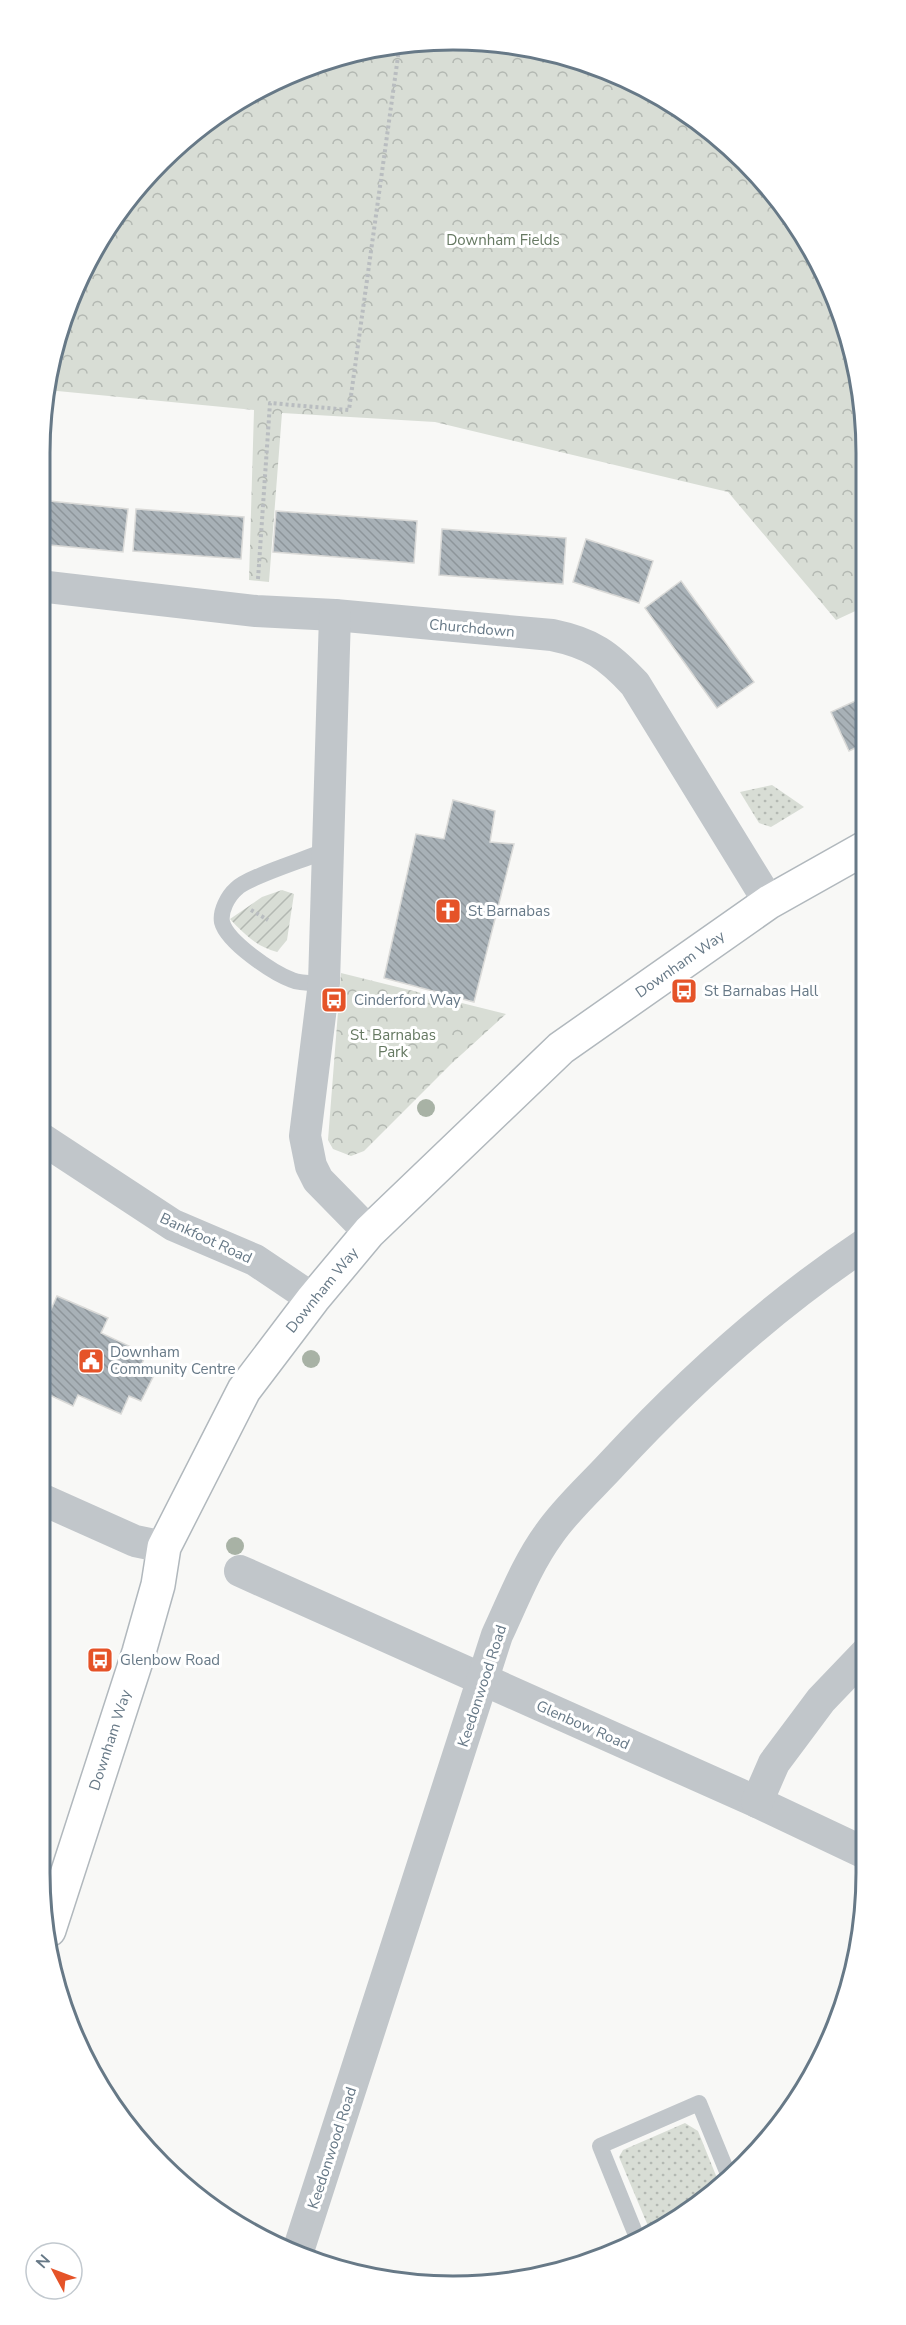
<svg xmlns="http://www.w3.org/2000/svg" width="906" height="2325" viewBox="0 0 906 2325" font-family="'Nunito Sans',sans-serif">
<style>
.grass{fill:url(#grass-dots)}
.park{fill:url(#park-crowns)}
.garden{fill:url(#garden-furrows)}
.building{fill:url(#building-back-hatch);stroke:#dadad8;stroke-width:1.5}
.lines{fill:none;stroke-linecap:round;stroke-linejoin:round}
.secondary-casing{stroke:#b1b8bd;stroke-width:36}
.path{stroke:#b9bdc0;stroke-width:4;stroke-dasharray:3 3;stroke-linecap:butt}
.lane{stroke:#c1c6ca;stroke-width:16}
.street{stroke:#c1c6ca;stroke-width:32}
.secondary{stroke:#fff;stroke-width:33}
.tree{fill:#a8b2a5}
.labels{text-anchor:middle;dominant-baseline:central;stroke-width:6;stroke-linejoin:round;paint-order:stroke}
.park-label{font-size:15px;fill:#667962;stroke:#fff}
.street-label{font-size:15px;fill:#677987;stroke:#fff}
.poi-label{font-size:15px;fill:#677987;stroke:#fff;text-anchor:start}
.rim{fill:none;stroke:#677987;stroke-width:3}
</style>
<defs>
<pattern id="grass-dots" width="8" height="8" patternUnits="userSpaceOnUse" patternTransform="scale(1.5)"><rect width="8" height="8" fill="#d8ddd5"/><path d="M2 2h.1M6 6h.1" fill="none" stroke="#b3b8b2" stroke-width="1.8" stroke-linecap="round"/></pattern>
<pattern id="park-crowns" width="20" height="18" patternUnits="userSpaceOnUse" patternTransform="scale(1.5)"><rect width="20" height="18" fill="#d8ddd5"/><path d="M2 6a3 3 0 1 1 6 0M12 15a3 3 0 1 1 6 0" fill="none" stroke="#b3b8b2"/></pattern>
<pattern id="garden-furrows" width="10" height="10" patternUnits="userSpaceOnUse" patternTransform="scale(1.5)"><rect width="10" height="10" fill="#d8ddd5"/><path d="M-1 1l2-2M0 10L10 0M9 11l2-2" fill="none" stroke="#b3b8b2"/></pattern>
<pattern id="building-back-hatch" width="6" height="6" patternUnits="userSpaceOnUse" patternTransform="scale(1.5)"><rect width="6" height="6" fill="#a8b1b7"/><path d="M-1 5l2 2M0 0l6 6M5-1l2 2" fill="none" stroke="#8d959a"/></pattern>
</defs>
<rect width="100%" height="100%" fill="#f8f8f6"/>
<!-- grass -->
<g class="grass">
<path d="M772,785l32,22 -33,20 -12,-4 -19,-31z"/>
<path d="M685,2123l13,8 21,52 -36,33 -32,17 -32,-76 4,-7z"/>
</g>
<!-- park -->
<g class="park">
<path d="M480,40l80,13 123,56 81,71 71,114 28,105 1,208 -28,13 -108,-128 -293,-70 -153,-9 -13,169 -20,-2 5,-170 -207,-20c2,-14 3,-30 6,-45 4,-13 10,-26 15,-38 43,-115 136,-203 251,-246 52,-19 107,-19 161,-21z"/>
<path d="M341,973l165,41 -55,50 -87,87 -13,5 -18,-7 -5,-9z"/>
</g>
<!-- garden -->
<path class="garden" d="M282,890l12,4 -7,46 -10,12c-20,-5 -33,-18 -47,-33l32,-22z"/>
<!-- building -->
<g class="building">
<path d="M39,500l89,9 -5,43 -84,-8z"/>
<path d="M136,509l108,8 -3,42 -108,-8z"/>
<path d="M276,511l141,10 -3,42 -141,-11z"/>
<path d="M442,529l124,9 -3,46 -124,-9z"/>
<path d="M586,539l67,22 -14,42 -66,-21z"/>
<path d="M681,581l73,101 -37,26 -72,-100z"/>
<path d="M864,697v47l-15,7 -18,-39z"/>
<path d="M453,800l42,11 -5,31 24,2 -40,158 -90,-24 32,-144 28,5z"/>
<path d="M57,1296l51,22 -7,15 45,21 -6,14 14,7 -13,26 -12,-5 -8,18 -43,-19 -5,11 -34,-16v-81l10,5z"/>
</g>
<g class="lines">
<defs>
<path id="secondary" d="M49,1930l90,-278 19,-67 6,-38 80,-157 69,-91 56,-67 192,-184 208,-146 96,-54"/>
</defs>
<!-- secondary casing -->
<use href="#secondary" class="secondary-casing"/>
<!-- path -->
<g class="path">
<path d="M258,579l12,-176 79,7 51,-368"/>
<path d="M251,910l17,10"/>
</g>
<!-- lane -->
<g class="lane">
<path d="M324,983c-10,0 -23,1 -32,-3 -19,-7 -65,-38 -70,-58 -2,-11 6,-26 14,-33 10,-11 64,-28 81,-35h13"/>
<path d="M638,2240l-38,-94 99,-43 29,71"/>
</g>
<!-- street -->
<g class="street">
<path d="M39,586l217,25 79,4 217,20c39,8 56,20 83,49l134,218"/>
<path d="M335,615l-11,368 -19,153 6,30 7,14 51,52"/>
<path d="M39,1137l134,88 82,35 58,39"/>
<path d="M39,1498l96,43 29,6"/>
<path d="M240,1571l517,231 110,52"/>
<path d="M757,1802l17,-39 47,-63 45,-47"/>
<path d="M300,2255l-1,-7 198,-613c16,-34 30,-71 52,-101 17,-25 43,-48 64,-71 76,-82 159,-157 252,-219"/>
</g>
<!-- secondary -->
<use href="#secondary" class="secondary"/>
</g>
<!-- trees -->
<g class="tree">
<circle cx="426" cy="1108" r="9"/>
<circle cx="311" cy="1359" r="9"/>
<circle cx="235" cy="1546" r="9"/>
</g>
<!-- icons -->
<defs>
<symbol id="church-square" viewBox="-11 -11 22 22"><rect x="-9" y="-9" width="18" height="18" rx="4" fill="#e55328" stroke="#fff"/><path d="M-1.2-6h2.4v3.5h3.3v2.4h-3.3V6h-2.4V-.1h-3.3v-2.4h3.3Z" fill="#fff"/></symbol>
<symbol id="bus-square" viewBox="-11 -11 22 22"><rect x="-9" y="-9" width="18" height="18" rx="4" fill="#e55328" stroke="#fff"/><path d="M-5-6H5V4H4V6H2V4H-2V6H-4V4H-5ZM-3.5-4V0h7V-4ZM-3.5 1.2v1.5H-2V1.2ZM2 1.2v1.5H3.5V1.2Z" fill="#fff"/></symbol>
<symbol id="civic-square" viewBox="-11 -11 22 22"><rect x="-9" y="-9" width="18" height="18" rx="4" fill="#e55328" stroke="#fff"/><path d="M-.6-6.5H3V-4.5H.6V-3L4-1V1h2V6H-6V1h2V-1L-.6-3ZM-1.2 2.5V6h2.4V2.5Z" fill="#fff"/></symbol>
</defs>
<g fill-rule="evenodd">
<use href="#church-square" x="433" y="896" width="30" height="30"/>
<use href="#bus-square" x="669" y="976" width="30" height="30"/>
<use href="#bus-square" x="319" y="985" width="30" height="30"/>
<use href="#civic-square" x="76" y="1346" width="30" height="30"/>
<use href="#bus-square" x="85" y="1645" width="30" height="30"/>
</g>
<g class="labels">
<!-- park labels -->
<g class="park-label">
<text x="503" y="240">Downham Fields</text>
<text x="393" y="1035">St. Barnabas<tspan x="393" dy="17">Park</tspan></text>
</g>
<!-- street labels -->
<g class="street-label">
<text transform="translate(472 628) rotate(5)">Churchdown</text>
<text transform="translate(680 964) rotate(-35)">Downham Way</text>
<text transform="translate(206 1238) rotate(25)">Bankfoot Road</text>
<text transform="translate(322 1290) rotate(-51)">Downham Way</text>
<text transform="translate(482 1686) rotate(-72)">Keedonwood Road</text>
<text transform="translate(583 1725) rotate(24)">Glenbow Road</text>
<text transform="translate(110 1740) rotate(-72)">Downham Way</text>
<text transform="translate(332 2148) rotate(-72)">Keedonwood Road</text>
</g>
<!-- poi labels -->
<g class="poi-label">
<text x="468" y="911">St Barnabas</text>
<text x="704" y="991">St Barnabas Hall</text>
<text x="354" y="1000">Cinderford Way</text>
<text x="110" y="1352">Downham<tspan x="110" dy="17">Community Centre</tspan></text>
<text x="120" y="1660">Glenbow Road</text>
</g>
</g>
<!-- crop -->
<path d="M0 0H906V2325H0ZM453 50H453A403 403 0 0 1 856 453V1873A403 403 0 0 1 453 2276H453A403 403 0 0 1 50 1873V453A403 403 0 0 1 453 50Z" fill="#fff" fill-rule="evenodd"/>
<path class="rim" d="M453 50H453A403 403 0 0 1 856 453V1873A403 403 0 0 1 453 2276H453A403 403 0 0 1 50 1873V453A403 403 0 0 1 453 50Z"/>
<!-- north arrow -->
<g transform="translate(54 2271) rotate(311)"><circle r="28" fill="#ffffff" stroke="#c2c9cf" stroke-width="1.5"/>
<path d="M0-4.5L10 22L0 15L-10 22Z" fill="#e55328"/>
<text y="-9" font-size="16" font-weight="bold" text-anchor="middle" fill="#677987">N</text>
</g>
</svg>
